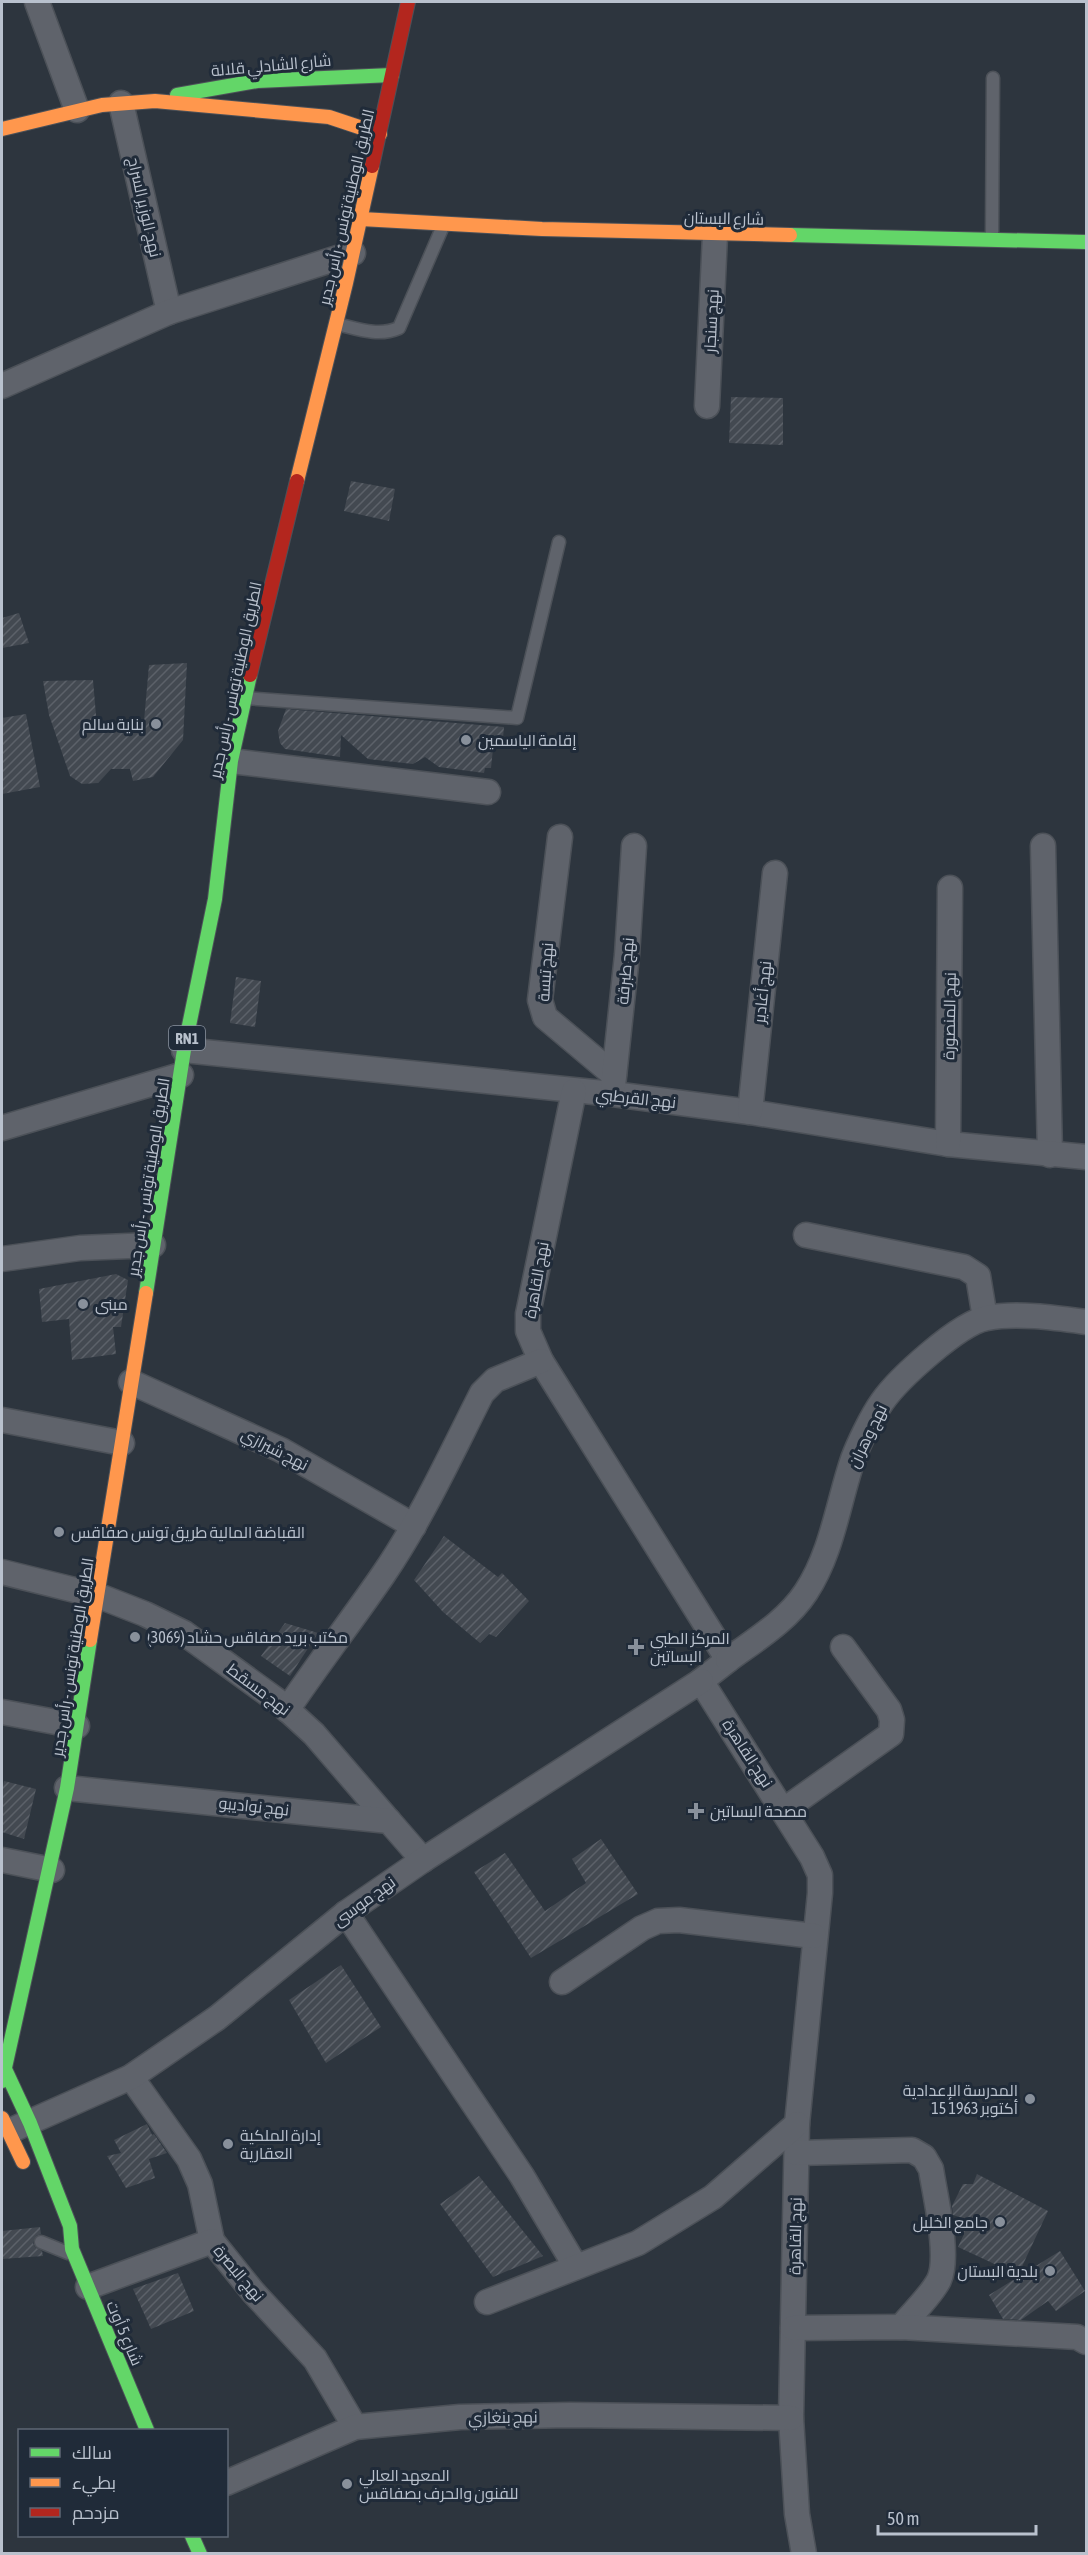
<svg xmlns="http://www.w3.org/2000/svg" width="1088" height="2555" viewBox="0 0 1088 2555" font-family="'Asap Condensed',Cairo,sans-serif">
<style>
.building{fill:url(#building-hatch)}
.lines{fill:none;stroke-linecap:round;stroke-linejoin:round}
.lane-casing{stroke:#4c5158;stroke-width:15}
.street-casing{stroke:#4c5158;stroke-width:27}
.fast-casing{stroke:#4c5158;stroke-width:16}
.slow-casing{stroke:#4c5158;stroke-width:16}
.jam-casing{stroke:#4c5158;stroke-width:16}
.lane{stroke:#5f636b;stroke-width:12}
.street{stroke:#5f636b;stroke-width:24}
.fast{stroke:#63d668;stroke-width:14}
.slow{stroke:#ff974d;stroke-width:14}
.jam{stroke:#b3261e;stroke-width:14}
.poi-dot{fill:#88909b;stroke:#202b39;stroke-width:2}
.labels{text-anchor:middle;dominant-baseline:central;stroke-width:6;stroke-linejoin:round;paint-order:stroke}
.shield{fill:#202b39;stroke:#8b94a1;stroke-width:1.5}
.shield-label{font-size:15px;font-weight:bold;fill:#b9c1cd}
.street-label{font-size:16px;fill:#b9c1cd;stroke:#202b39}
.poi-label{font-size:16px;fill:#b9c1cd;stroke:#202b39;text-anchor:start}
</style>
<defs>
<pattern id="building-hatch" width="6" height="6" patternUnits="userSpaceOnUse" patternTransform="scale(1.5)"><rect width="6" height="6" fill="#434951"/><path d="M-1 1l2-2M0 6l6-6M5 7l2-2" fill="none" stroke="#5c6169"/></pattern>
</defs>
<rect width="100%" height="100%" fill="#2d353e"/>
<!-- building -->
<g class="building">
<path d="M731,397l52,1v47l-54,-2z"/>
<path d="M351,481l44,8 -6,32 -45,-10z"/>
<path d="M19,613l10,30 -27,5v-30z"/>
<path d="M187,663l-4,77 -30,37 -20,4 -3,-12h-19l-13,14 -16,1 -12,-8 -21,-61 -6,-34 50,-1 4,47h31l2,-8 14,2 5,-56z"/>
<path d="M286,709l218,18 -2,22h-9l-2,19h-6l-1,5 -45,-6 -14,-10 -12,7 -45,-5 -27,-24 -1,22 -55,-8 -5,-6 -2,-12z"/>
<path d="M26,714l14,73 -38,7v-76z"/>
<path d="M236,977l25,4 -6,46 -25,-4z"/>
<path d="M116,1274l12,6 -7,47h-8l3,27 -44,6 -3,-41 -27,3 -3,-33z"/>
<path d="M444,1536l54,41 4,-4 27,28 -33,36 -7,-3 -9,9 -37,-31 -29,-32z"/>
<path d="M285,1623l33,10 -28,43 -29,-20z"/>
<path d="M4,1781l32,8 -12,50 -22,-7v-41z"/>
<path d="M601,1839l37,55 -107,64 -57,-86 31,-19 40,58 41,-28 -14,-24z"/>
<path d="M341,1965l40,62 -55,36 -37,-63z"/>
<path d="M147,2124l5,11 2,-1 13,19 -18,6 6,19 -29,10 -19,-32 14,-3 -7,-13z"/>
<path d="M977,2174l71,37 -30,64 -60,-28 6,-13 -9,-6 4,-11 -6,-2 -1,-9 11,-22h10z"/>
<path d="M479,2176l64,80 -50,21 -53,-73z"/>
<path d="M40,2227l1,7 -5,2 -3,7 2,4 7,4 1,5 -41,3v-28z"/>
<path d="M1060,2251l25,40 -29,20 -8,-10 -27,19 -18,-1 -14,-24z"/>
<path d="M178,2273l16,38 -43,18 -18,-40z"/>
</g>
<g class="lines">
<defs>
<g id="lane">
<path d="M992,237l1,-159"/>
<path d="M337,324c21,5 41,13 62,4l44,-102"/>
<path d="M245,698l272,20 42,-176"/>
<path d="M41,2242l27,11"/>
</g>
<g id="street">
<path d="M37,2l40,108"/>
<path d="M121,103l48,209"/>
<path d="M2,386l167,-74 184,-59"/>
<path d="M707,406l8,-171"/>
<path d="M231,761l257,31"/>
<path d="M560,837l-20,163 5,17 69,58"/>
<path d="M1043,846l7,309"/>
<path d="M184,1050l429,44 137,18 198,32 138,13"/>
<path d="M613,1086l14,-131 7,-109"/>
<path d="M574,1091l-46,223v17l13,30 187,299 -27,21 111,176 8,18v18l-23,231 -6,294 6,96 7,40"/>
<path d="M750,1112l25,-239"/>
<path d="M2,1128l179,-53"/>
<path d="M948,1144l2,-256"/>
<path d="M806,1235l158,32 14,9 7,42"/>
<path d="M2,1259l78,-11 73,-3"/>
<path d="M131,1382l150,68 133,76"/>
<path d="M2,1420l120,23"/>
<path d="M2,1572l97,24 46,18 39,19 95,69 35,32 75,87"/>
<path d="M728,1660c27,-20 59,-39 78,-68 26,-39 32,-89 47,-133 6,-16 19,-43 29,-57 16,-23 77,-79 105,-84 29,-6 70,0 99,4"/>
<path d="M287,1710c31,-46 65,-90 96,-135 39,-57 68,-121 99,-182l13,-13 46,-19"/>
<path d="M2,1712l75,14"/>
<path d="M67,1788l322,33 34,39"/>
<path d="M784,1810l107,-76 1,-14 -3,-10 -46,-63"/>
<path d="M2,1860l50,10"/>
<path d="M346,1913l176,263 54,91"/>
<path d="M562,1982l80,-54 16,-7 21,-1 135,16"/>
<path d="M131,2077l58,82 11,25 12,57 41,51 62,67 40,68"/>
<path d="M14,2129l117,-52 86,-59 129,-105 77,-53 278,-179"/>
<path d="M797,2153l115,-3 12,7 7,12c4,27 19,87 8,111 -9,17 -26,32 -38,47"/>
<path d="M88,2287l124,-46"/>
<path d="M487,2302l151,-59 75,-46 84,-73"/>
<path d="M793,2328l108,-1 176,10 9,5"/>
<path d="M226,2483l129,-56 105,-10 110,-2 221,3"/>
</g>
<g id="fast">
<path d="M177,95l80,-14 135,-6"/>
<path d="M790,235l296,7"/>
<path d="M146,1293l38,-243 31,-151 16,-138 19,-86"/>
<path d="M4,2067l26,56 40,103 2,23 75,181"/>
<path d="M2,2081l65,-293 23,-148"/>
<path d="M192,2536l8,18"/>
</g>
<g id="slow">
<path d="M2,129l100,-24 53,-4 174,16 51,17"/>
<path d="M361,219l181,10 248,6"/>
<path d="M297,481l49,-198 26,-117"/>
<path d="M90,1640l56,-347"/>
<path d="M2,2118l21,44"/>
</g>
<g id="jam">
<path d="M372,166l36,-164"/>
<path d="M250,675l47,-194"/>
</g>
</defs>
<!-- lane casing -->
<use href="#lane" class="lane-casing"/>
<!-- street casing -->
<use href="#street" class="street-casing"/>
<!-- fast casing -->
<use href="#fast" class="fast-casing"/>
<!-- slow casing -->
<use href="#slow" class="slow-casing"/>
<!-- jam casing -->
<use href="#jam" class="jam-casing"/>
<!-- lane -->
<use href="#lane" class="lane"/>
<!-- street -->
<use href="#street" class="street"/>
<!-- fast -->
<use href="#fast" class="fast"/>
<!-- slow -->
<use href="#slow" class="slow"/>
<!-- jam -->
<use href="#jam" class="jam"/>
</g>
<!-- markers -->
<g class="poi-dot">
<circle cx="156" cy="724" r="6"/>
<circle cx="466" cy="740" r="6"/>
<circle cx="83" cy="1304" r="6"/>
<circle cx="59" cy="1532" r="6"/>
<circle cx="135" cy="1637" r="6"/>
<path d="M633 1638h6v6h6v6h-6v6h-6v-6h-6v-6h6z"/>
<path d="M693 1802h6v6h6v6h-6v6h-6v-6h-6v-6h6z"/>
<circle cx="1030" cy="2099" r="6"/>
<circle cx="228" cy="2144" r="6"/>
<circle cx="1000" cy="2222" r="6"/>
<circle cx="1050" cy="2271" r="6"/>
<circle cx="347" cy="2484" r="6"/>
</g>
<g class="labels">
<!-- shield labels -->
<rect class="shield" x="169" y="1026" width="36" height="24" rx="4.5"/>
<g class="shield-label">
<text x="187" y="1038">RN1</text>
</g>
<!-- street labels -->
<g class="street-label">
<text transform="translate(271 65) rotate(-5)">شارع الشادلي قلالة</text>
<text transform="translate(145 207) rotate(77)">نهج الوزير السراج</text>
<text transform="translate(346 207) rotate(-77)">الطريق الوطنية تونس - رأس جدير</text>
<text transform="translate(724 218) rotate(1)">شارع البستان</text>
<text transform="translate(711 321) rotate(-87)">نهج سنجار</text>
<text transform="translate(235 680) rotate(-78)">الطريق الوطنية تونس - رأس جدير</text>
<text transform="translate(625 971) rotate(-85)">نهج طبرقة</text>
<text transform="translate(545 972) rotate(-86)">نهج تبسة</text>
<text transform="translate(762 992) rotate(-84)">نهج أغادير</text>
<text transform="translate(949 1016) rotate(-89)">نهج المنصورة</text>
<text transform="translate(636 1098) rotate(6)">نهج القرطبي</text>
<text transform="translate(148 1177) rotate(-81)">الطريق الوطنية تونس - رأس جدير</text>
<text transform="translate(536 1280) rotate(-80)">نهج القاهرة</text>
<text transform="translate(867 1436) rotate(-64)">نهج وهران</text>
<text transform="translate(275 1449) rotate(27)">نهج شيرازي</text>
<text transform="translate(72 1657) rotate(-81)">الطريق الوطنية تونس - رأس جدير</text>
<text transform="translate(259 1689) rotate(37)">نهج مسقط</text>
<text transform="translate(748 1753) rotate(57)">نهج القاهرة</text>
<text transform="translate(254 1806) rotate(6)">نهج نواديبو</text>
<text transform="translate(364 1901) rotate(-36)">نهج موسى</text>
<text transform="translate(795 2236) rotate(-89)">نهج القاهرة</text>
<text transform="translate(239 2273) rotate(50)">نهج البصرة</text>
<text transform="translate(125 2333) rotate(67)">شارع 5 أوت</text>
<text transform="translate(503 2417) rotate(-1)">نهج بنغازي</text>
</g>
<!-- poi labels -->
<g class="poi-label">
<text x="144" y="724" text-anchor="end">بناية سالم</text>
<text x="478" y="740">إقامة الياسمين</text>
<text x="95" y="1304">مبنى</text>
<text x="71" y="1532">القباضة المالية طريق تونس صفاقس</text>
<text x="147" y="1637">مكتب بريد صفاقس حشاد (3069)</text>
<text x="650" y="1638">المركز الطبي<tspan x="650" dy="18">البساتين</tspan></text>
<text x="710" y="1811">مصحة البساتين</text>
<text x="1018" y="2090" text-anchor="end">المدرسة الإعدادية<tspan x="1018" dy="18">15 أكتوبر 1963</tspan></text>
<text x="240" y="2135">إدارة الملكية<tspan x="240" dy="18">العقارية</tspan></text>
<text x="988" y="2222" text-anchor="end">جامع الخليل</text>
<text x="1038" y="2271" text-anchor="end">بلدية البستان</text>
<text x="359" y="2475">المعهد العالي<tspan x="359" dy="18">للفنون والحرف بصفاقس</tspan></text>
</g>
</g>
<!-- border -->
<rect width="1088" height="2555" fill="none" stroke="#b9c1cd" stroke-width="6"/>
<!-- legend -->
<rect x="18" y="2429" width="210" height="108" fill="#202b39" stroke="#5d6774" stroke-width="1.5"/>
<rect x="30" y="2448" width="30" height="9" fill="#63d668" stroke="#5d6774" stroke-width="1.5"/>
<text x="72" y="2459" font-size="18" fill="#b9c1cd">سالك</text>
<rect x="30" y="2478" width="30" height="9" fill="#ff974d" stroke="#5d6774" stroke-width="1.5"/>
<text x="72" y="2489" font-size="18" fill="#b9c1cd">بطيء</text>
<rect x="30" y="2508" width="30" height="9" fill="#b3261e" stroke="#5d6774" stroke-width="1.5"/>
<text x="72" y="2519" font-size="18" fill="#b9c1cd">مزدحم</text>
<!-- scale -->
<path d="M878 2525v9h158v-9" fill="none" stroke="#b9c1cd" stroke-width="3"/>
<text x="887" y="2525" font-size="18" fill="#b9c1cd" stroke="#202b39" stroke-width="4.5" paint-order="stroke">50 m</text>
</svg>
